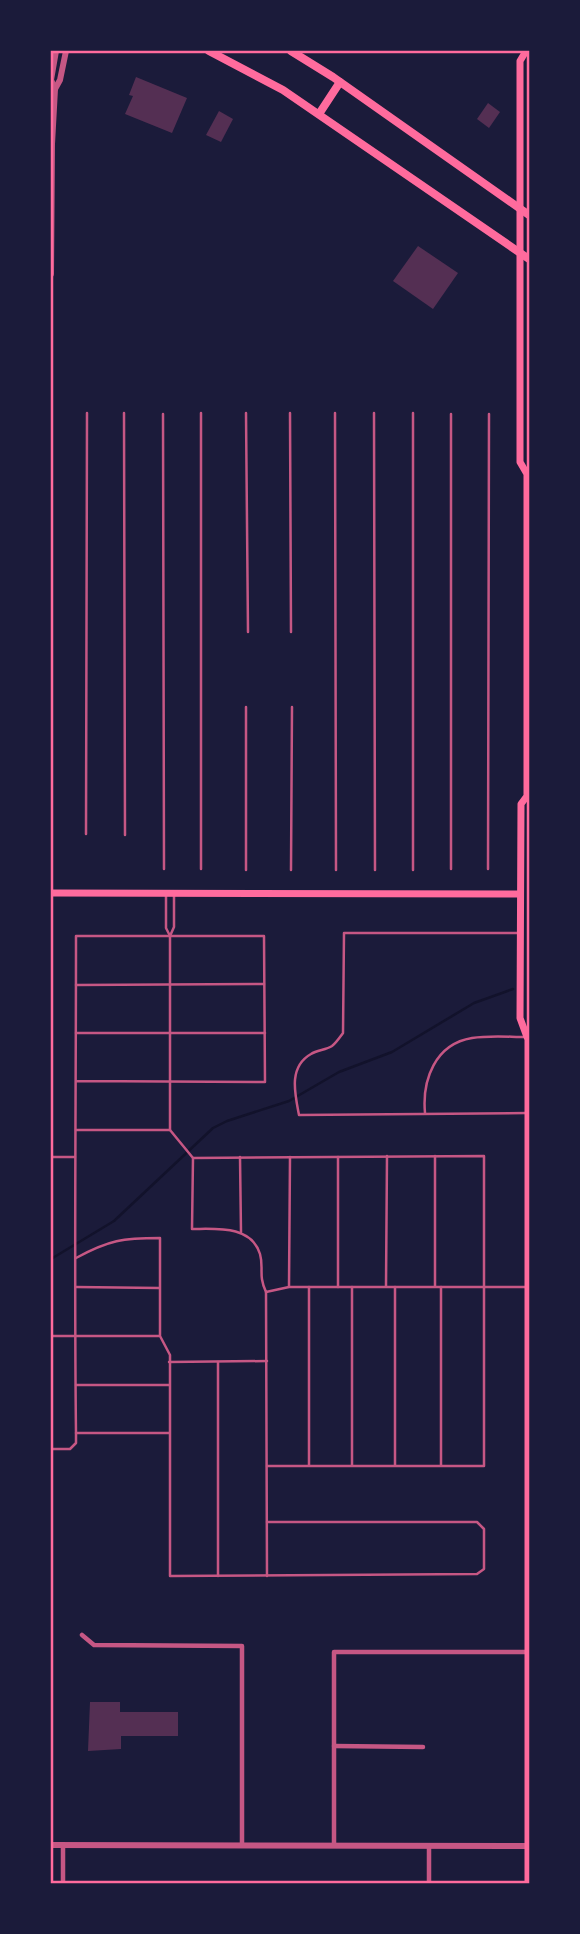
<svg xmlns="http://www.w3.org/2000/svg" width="580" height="1934" viewBox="0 0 580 1934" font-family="'Varela Round',sans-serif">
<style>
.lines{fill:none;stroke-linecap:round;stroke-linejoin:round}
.stream{stroke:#12122b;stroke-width:2.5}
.building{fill:#542f53}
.service{stroke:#c65784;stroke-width:2.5}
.minor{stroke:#c65784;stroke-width:4.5}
.tertiary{stroke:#c65784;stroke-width:6}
.secondary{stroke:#ff6b9d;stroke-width:7}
.primary{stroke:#ff6b9d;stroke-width:8}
.neatline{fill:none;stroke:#ff6b9d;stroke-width:2.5}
</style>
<rect width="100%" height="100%" fill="#1b1b3a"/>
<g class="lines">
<!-- stream -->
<path class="stream" d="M51,1259l63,-38 99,-93 14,-7 62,-20 50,-29 53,-20 82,-49 39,-14"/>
</g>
<!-- building -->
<g class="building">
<path d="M136,77l51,21 -15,35 -47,-19 8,-18 -4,-1z"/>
<path d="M488,103l12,9 -11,16 -12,-9z"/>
<path d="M219,111l14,8 -12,23 -15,-7z"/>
<path d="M418,246l40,27 -25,36 -40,-28z"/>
<path d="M90,1702h30v10h58v24h-57v13l-33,2z"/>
</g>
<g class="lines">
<!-- service -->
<g class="service">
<path d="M124,413l1,422"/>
<path d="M201,413v456"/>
<path d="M246,413l2,219"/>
<path d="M290,413l1,219"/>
<path d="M335,413l1,457"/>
<path d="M374,413l1,457"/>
<path d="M163,414l1,455"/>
<path d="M451,414v455"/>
<path d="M246,707v163"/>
<path d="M86,834l1,-421"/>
<path d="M488,869l1,-455"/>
<path d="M291,870l1,-163"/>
<path d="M413,870v-457"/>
<path d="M174,893v34l-4,9v194l23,28 -1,71c24,0 59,-4 68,25 4,14 -2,21 6,38l23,-5h238"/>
<path d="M166,895v33l4,8"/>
<path d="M517,933h-173l-1,100c-3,4 -7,10 -11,13 -6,4 -15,4 -21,8 -23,13 -16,40 -12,61l228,-2"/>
<path d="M76,985l188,-1"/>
<path d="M76,1033h189"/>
<path d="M76,1081l189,1 -1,-146h-188c0,166 -2,332 0,497h93"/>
<path d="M425,1113c-3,-33 10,-69 47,-75 18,-3 37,-1 55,-1"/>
<path d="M76,1130h94"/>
<path d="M435,1156v130"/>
<path d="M51,1157h24"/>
<path d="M240,1157l1,75"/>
<path d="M338,1157v130"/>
<path d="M193,1158l291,-2v310h-217"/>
<path d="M76,1258c33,-18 47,-20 84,-20v98l10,19v221l307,-2 7,-5v-40l-7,-7h-210"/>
<path d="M289,1286l1,-129"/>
<path d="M386,1286l1,-130"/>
<path d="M76,1287l83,1"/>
<path d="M309,1287v178"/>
<path d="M352,1287v178"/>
<path d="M441,1287v178"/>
<path d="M266,1292l1,284"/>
<path d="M51,1336h108"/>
<path d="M169,1362l98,-1"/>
<path d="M218,1362v214"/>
<path d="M76,1385h93"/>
<path d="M51,1449h19l6,-6v-10"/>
<path d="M395,1465v-178"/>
</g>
<!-- minor -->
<g class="minor">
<path d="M82,1635l12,10 148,1v199"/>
<path d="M334,1746l89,1"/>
<path d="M334,1845v-193h194"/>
<path d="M63,1883v-38"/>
<path d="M429,1883v-37"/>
</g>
<!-- tertiary -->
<g class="tertiary">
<path d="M55,89l5,-9 6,-29"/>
<path d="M51,274l1,-130 3,-55 -4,-9 5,-29"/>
<path d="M51,1845l477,1"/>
</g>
<!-- secondary -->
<g class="secondary">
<path d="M526,51l-6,10v401l7,12v322l-6,8 -1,214 7,19"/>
<path d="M51,893l469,1"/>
<path d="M528,1883v-847"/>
</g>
<!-- primary -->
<g class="primary">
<path d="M209,51l74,39 246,169"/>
<path d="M291,51l42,26 196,138"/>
<path d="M319,114l21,-32"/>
</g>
</g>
<!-- border -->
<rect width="580" height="1934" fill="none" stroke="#1b1b3a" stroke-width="105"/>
<rect x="52" y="52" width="476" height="1830" class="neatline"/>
</svg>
